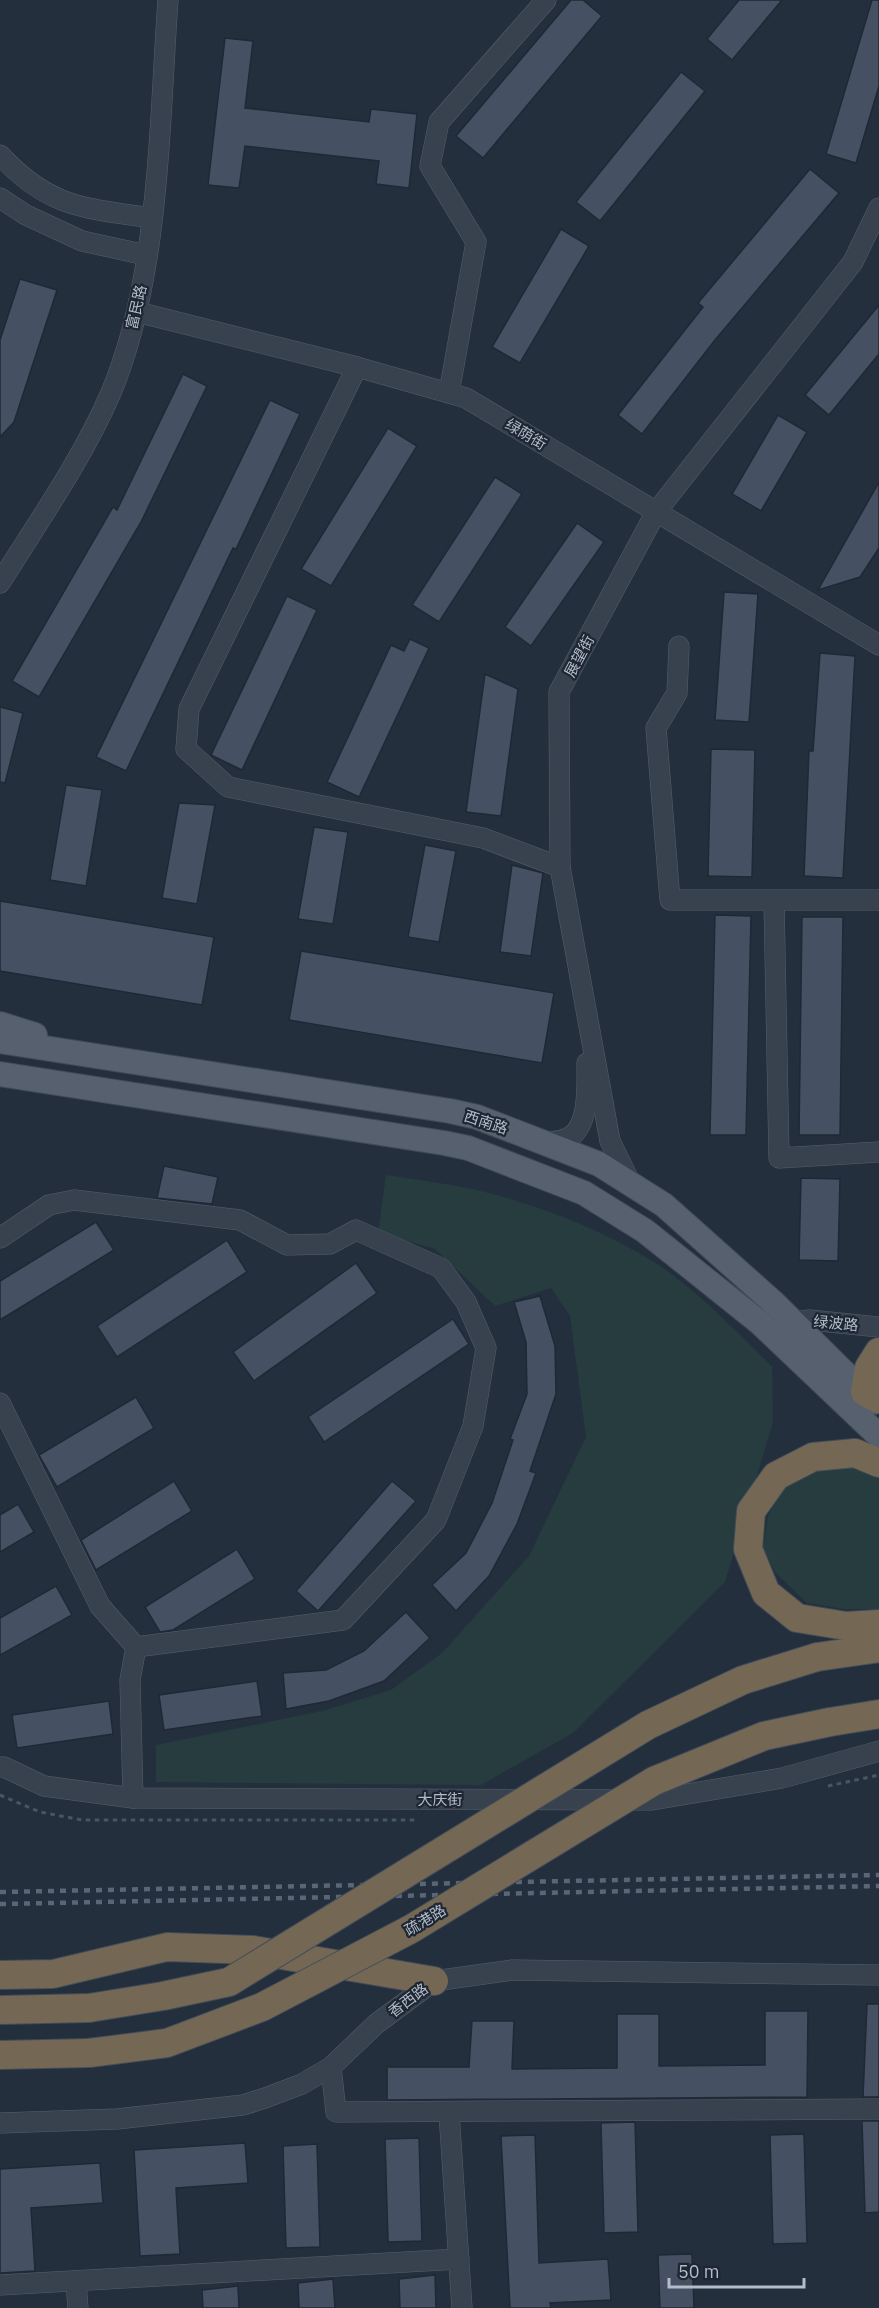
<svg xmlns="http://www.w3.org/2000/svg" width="879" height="2308" viewBox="0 0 879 2308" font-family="'IBM Plex Sans','Noto Sans SC',sans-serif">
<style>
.green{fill:#263c3f}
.building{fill:#455162;stroke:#1f2835;stroke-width:1.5}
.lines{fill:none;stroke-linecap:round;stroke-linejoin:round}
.minor-casing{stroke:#565f6c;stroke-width:21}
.major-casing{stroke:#414a57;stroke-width:26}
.highway-casing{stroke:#434c59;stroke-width:30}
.path{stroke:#44595c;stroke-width:3;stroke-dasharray:4.5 4.5;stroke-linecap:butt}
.minor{stroke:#38414e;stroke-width:20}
.major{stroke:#56606e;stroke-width:24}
.highway{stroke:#746855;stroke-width:28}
.rail{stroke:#5a6575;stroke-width:4.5;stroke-dasharray:6 6;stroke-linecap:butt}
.highway-bridge-casing{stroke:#434c59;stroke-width:30;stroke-linecap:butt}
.highway-bridge{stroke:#746855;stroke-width:28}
.labels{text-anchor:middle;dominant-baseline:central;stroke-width:4.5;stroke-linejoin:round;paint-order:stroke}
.street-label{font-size:15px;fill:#b4bcc9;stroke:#1d2633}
</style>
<rect width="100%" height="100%" fill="#242f3e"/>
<!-- green -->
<g class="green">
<path d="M386,1175c32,5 67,9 99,17 58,15 120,39 172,72 39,25 82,70 115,103l1,55 -48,160 -152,151 -92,52 -325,-3v-37l166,-34 69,-21 51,-37 87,-97 57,-119 -16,-121 -19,-28 -56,18 -60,-57 -57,-16z"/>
<path d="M844,1464l35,7v138h-35l-37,-6 -32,-31 -12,-23 5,-33 13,-26 27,-19z"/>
</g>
<!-- building -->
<g class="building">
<path d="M571,0h12l19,16 -119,142 -27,-22z"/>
<path d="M739,0h43l-50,60 -25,-21z"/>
<path d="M872,0h7v86l-23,77 -30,-9z"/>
<path d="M225,38l28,3 -8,67 124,14 2,-13 46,5 -8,74 -33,-4 3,-23 -134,-15 -6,42 -31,-3z"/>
<path d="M681,72l24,19 -105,130 -24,-19z"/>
<path d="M810,169l29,24 -124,147 -73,94 -24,-19 85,-108 -5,-4z"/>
<path d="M561,229l28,17 -69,117 -28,-16z"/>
<path d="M20,279l37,11 -43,132 -14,15v-97z"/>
<path d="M879,305v49l-50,61 -24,-20z"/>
<path d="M183,374l24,12 -66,136 -102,175 -27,-16 101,-174 4,3z"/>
<path d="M270,400l30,14 -64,135 -3,-1 -107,223 -30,-14z"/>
<path d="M778,415l29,17 -46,79 -29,-17z"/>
<path d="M388,428l29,18 -86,140 -30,-17z"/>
<path d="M495,477l27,17 -83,128 -27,-17z"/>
<path d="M879,482v66l-19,29 -42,13z"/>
<path d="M577,523l27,19 -73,104 -26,-19z"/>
<path d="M724,592l34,2 -9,128 -34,-2z"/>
<path d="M287,596l30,14 -75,160 -31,-15z"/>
<path d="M410,639l19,9 -70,149 -32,-15 64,-137 13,6z"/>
<path d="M820,653l35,3 -12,222 -39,-2 5,-125h4z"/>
<path d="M485,674l33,15 -17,127 -35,-4z"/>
<path d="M0,707l23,6 -18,70 -5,-1z"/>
<path d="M711,749l44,1 -3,127 -44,-1z"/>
<path d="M66,785l36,5 -16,96 -36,-6z"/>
<path d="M179,803l36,2 -18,99 -35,-6z"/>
<path d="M314,827l34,5 -15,92 -35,-5z"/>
<path d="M425,845l31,6 -17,91 -31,-5z"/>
<path d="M512,865l31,8 -12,83 -31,-4z"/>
<path d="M0,901l214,36 -12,68 -202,-34z"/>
<path d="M715,915l36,1 -5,219h-36z"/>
<path d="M802,917h41l-3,218h-41z"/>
<path d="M301,951l253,42 -12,70 -253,-43z"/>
<path d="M164,1166l54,11 -6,27 -55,-6z"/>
<path d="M801,1178l39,1 -2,82 -39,-1z"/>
<path d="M96,1222l18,28 -114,70v-39z"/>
<path d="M227,1240l20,32 -130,85 -20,-31z"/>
<path d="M356,1263l21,30 -123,88 -21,-29z"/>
<path d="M540,1296l15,50 1,48 -26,77 6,2 -19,51 -28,52 -33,35 -24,-26 34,-32 26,-50 21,-63 -3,-1 17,-45 -1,-52 -12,-40z"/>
<path d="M453,1319l16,25 -145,98 -16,-25z"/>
<path d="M136,1397l18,31 -97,59 -18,-32z"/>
<path d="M174,1481l18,30 -96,59 -15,-30z"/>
<path d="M392,1481l24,20 -98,110 -22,-20z"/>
<path d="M18,1504l16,28 -34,20v-37z"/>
<path d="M237,1549l18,30 -82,51 -13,2 -15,-25z"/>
<path d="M56,1586l16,29 -72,40v-37z"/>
<path d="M406,1612l24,26 -46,43 -55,20 -43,8 -3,-36 43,-3 38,-19z"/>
<path d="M257,1681l5,35 -98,14 -5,-35z"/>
<path d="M109,1701l4,33 -96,14 -5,-33z"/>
<path d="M867,2004h12v93h-16z"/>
<path d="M765,2011h43l-1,86 -420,3v-33h82l3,-46h42l-2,48 105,-1v-54h42v52l106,-1z"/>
<path d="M862,2121h17v91l-14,1z"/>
<path d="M635,2122l3,110 -34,1 -3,-110z"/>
<path d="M804,2134l3,109 -34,1 -3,-109z"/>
<path d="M535,2135l4,128 69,-4 3,41 -61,3 1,5h-41l-9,-172z"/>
<path d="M419,2138l3,103 -34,1 -3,-103z"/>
<path d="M245,2143l3,40 -72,5 4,66 -40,2 -6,-106z"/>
<path d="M317,2144l3,103 -34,1 -3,-102z"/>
<path d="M100,2163l3,40 -72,5 4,63 -35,2v-104z"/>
<path d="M692,2254l2,54h-34l-2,-53z"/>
<path d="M435,2275l1,33h-36l-1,-29z"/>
<path d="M333,2279l2,29h-36l-1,-25z"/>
<path d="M238,2286l1,22h-36l-1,-18z"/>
</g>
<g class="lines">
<defs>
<g id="minor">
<path d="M0,155c49,53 84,53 152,63"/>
<path d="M0,198l26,17 56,26 64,14"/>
<path d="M137,312l220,55 109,31 413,247"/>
<path d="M357,367l-168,342 -3,40 42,38 255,51 77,29"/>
<path d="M449,393l27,-151 -46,-76 9,-44 107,-122"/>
<path d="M0,583c38,-61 81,-122 110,-188 50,-117 49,-270 58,-395"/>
<path d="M679,646l-2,47 -21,35 14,172h209"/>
<path d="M774,901l5,257 100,-6"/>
<path d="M544,1143c7,-1 18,-2 24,-5 22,-11 19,-53 19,-75"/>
<path d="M631,1184l-21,-43 -50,-274 -1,-175 97,-180 197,-250 26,-54"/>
<path d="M0,1238l49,-33 25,-5 166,20 47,25 43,-1 26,-14 85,38 25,34 20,46 -13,78 -37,94 -93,100 -207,27"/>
<path d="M793,1322l17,-2 69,7"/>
<path d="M0,1403l100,203 36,41 -6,33 3,118"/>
<path d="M0,1767h4l40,19 89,12 519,2 130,-22 97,-27"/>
<path d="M331,2067l5,45 543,-3"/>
<path d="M449,2113l13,195"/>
<path d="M0,2123l117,-4 126,-14 22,-7 37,-14 29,-17 45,-43 58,-43 78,-11 367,5"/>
<path d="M76,2282l2,26"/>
<path d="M0,2285l459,-26"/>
</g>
<g id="major">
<path d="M0,1024l35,11"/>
<path d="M0,1041l450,70 27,6 122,47 65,41 111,99 99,98"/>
<path d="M0,1074l444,69 24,5 116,45 61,38 114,91 120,114"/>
</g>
<g id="highway">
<path d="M879,1352l-10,16 -4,24 14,7"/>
<path d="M879,1463l-24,-10 -42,4 -37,19 -25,35 -3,38 18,44 31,25 49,8 33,-2"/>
<path d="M817,1657l62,-9"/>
<path d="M830,1722l49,-8"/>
<path d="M0,1975l53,-1 114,-27 86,3 181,31"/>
<path d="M0,2010l89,-2"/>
<path d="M0,2055l89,-2"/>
</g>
</defs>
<!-- minor casing -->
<use href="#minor" class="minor-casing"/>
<!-- major casing -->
<use href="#major" class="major-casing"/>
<!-- highway casing -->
<use href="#highway" class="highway-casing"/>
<!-- path -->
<g class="path">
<path d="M828,1786l51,-11"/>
<path d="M0,1795l40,17 42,8h335"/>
</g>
<!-- minor -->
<use href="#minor" class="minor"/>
<!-- major -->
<use href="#major" class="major"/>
<!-- highway -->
<use href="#highway" class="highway"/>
<!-- rail -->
<g class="rail">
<path d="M0,1892l879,-17"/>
<path d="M0,1904l879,-18"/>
</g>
<defs>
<g id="highway-bridge">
<path d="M89,2008l74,-12 66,-14 419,-257 95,-45 74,-23"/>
<path d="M89,2053l78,-10 95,-36 149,-78 243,-148 110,-45 66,-14"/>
</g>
</defs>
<!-- highway-bridge casing -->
<use href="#highway-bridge" class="highway-bridge-casing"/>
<!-- highway-bridge -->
<use href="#highway-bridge" class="highway-bridge"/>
</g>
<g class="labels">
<!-- street labels -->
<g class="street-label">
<text transform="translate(136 307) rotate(-77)">富民路</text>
<text transform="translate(526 434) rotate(31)">绿荫街</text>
<text transform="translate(579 656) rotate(-62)">展望街</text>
<text transform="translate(486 1122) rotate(18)">西南路</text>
<text transform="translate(836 1323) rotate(5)">绿波路</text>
<text x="440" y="1799">大庆街</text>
<text transform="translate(425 1920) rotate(-31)">疏港路</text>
<text transform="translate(408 2000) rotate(-37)">香西路</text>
</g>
</g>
<!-- scale -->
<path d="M669 2278v9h135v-9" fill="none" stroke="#b4bcc9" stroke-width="3"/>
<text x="678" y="2278" font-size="18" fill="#b4bcc9" stroke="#1d2633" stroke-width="4.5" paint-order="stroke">50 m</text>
</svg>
